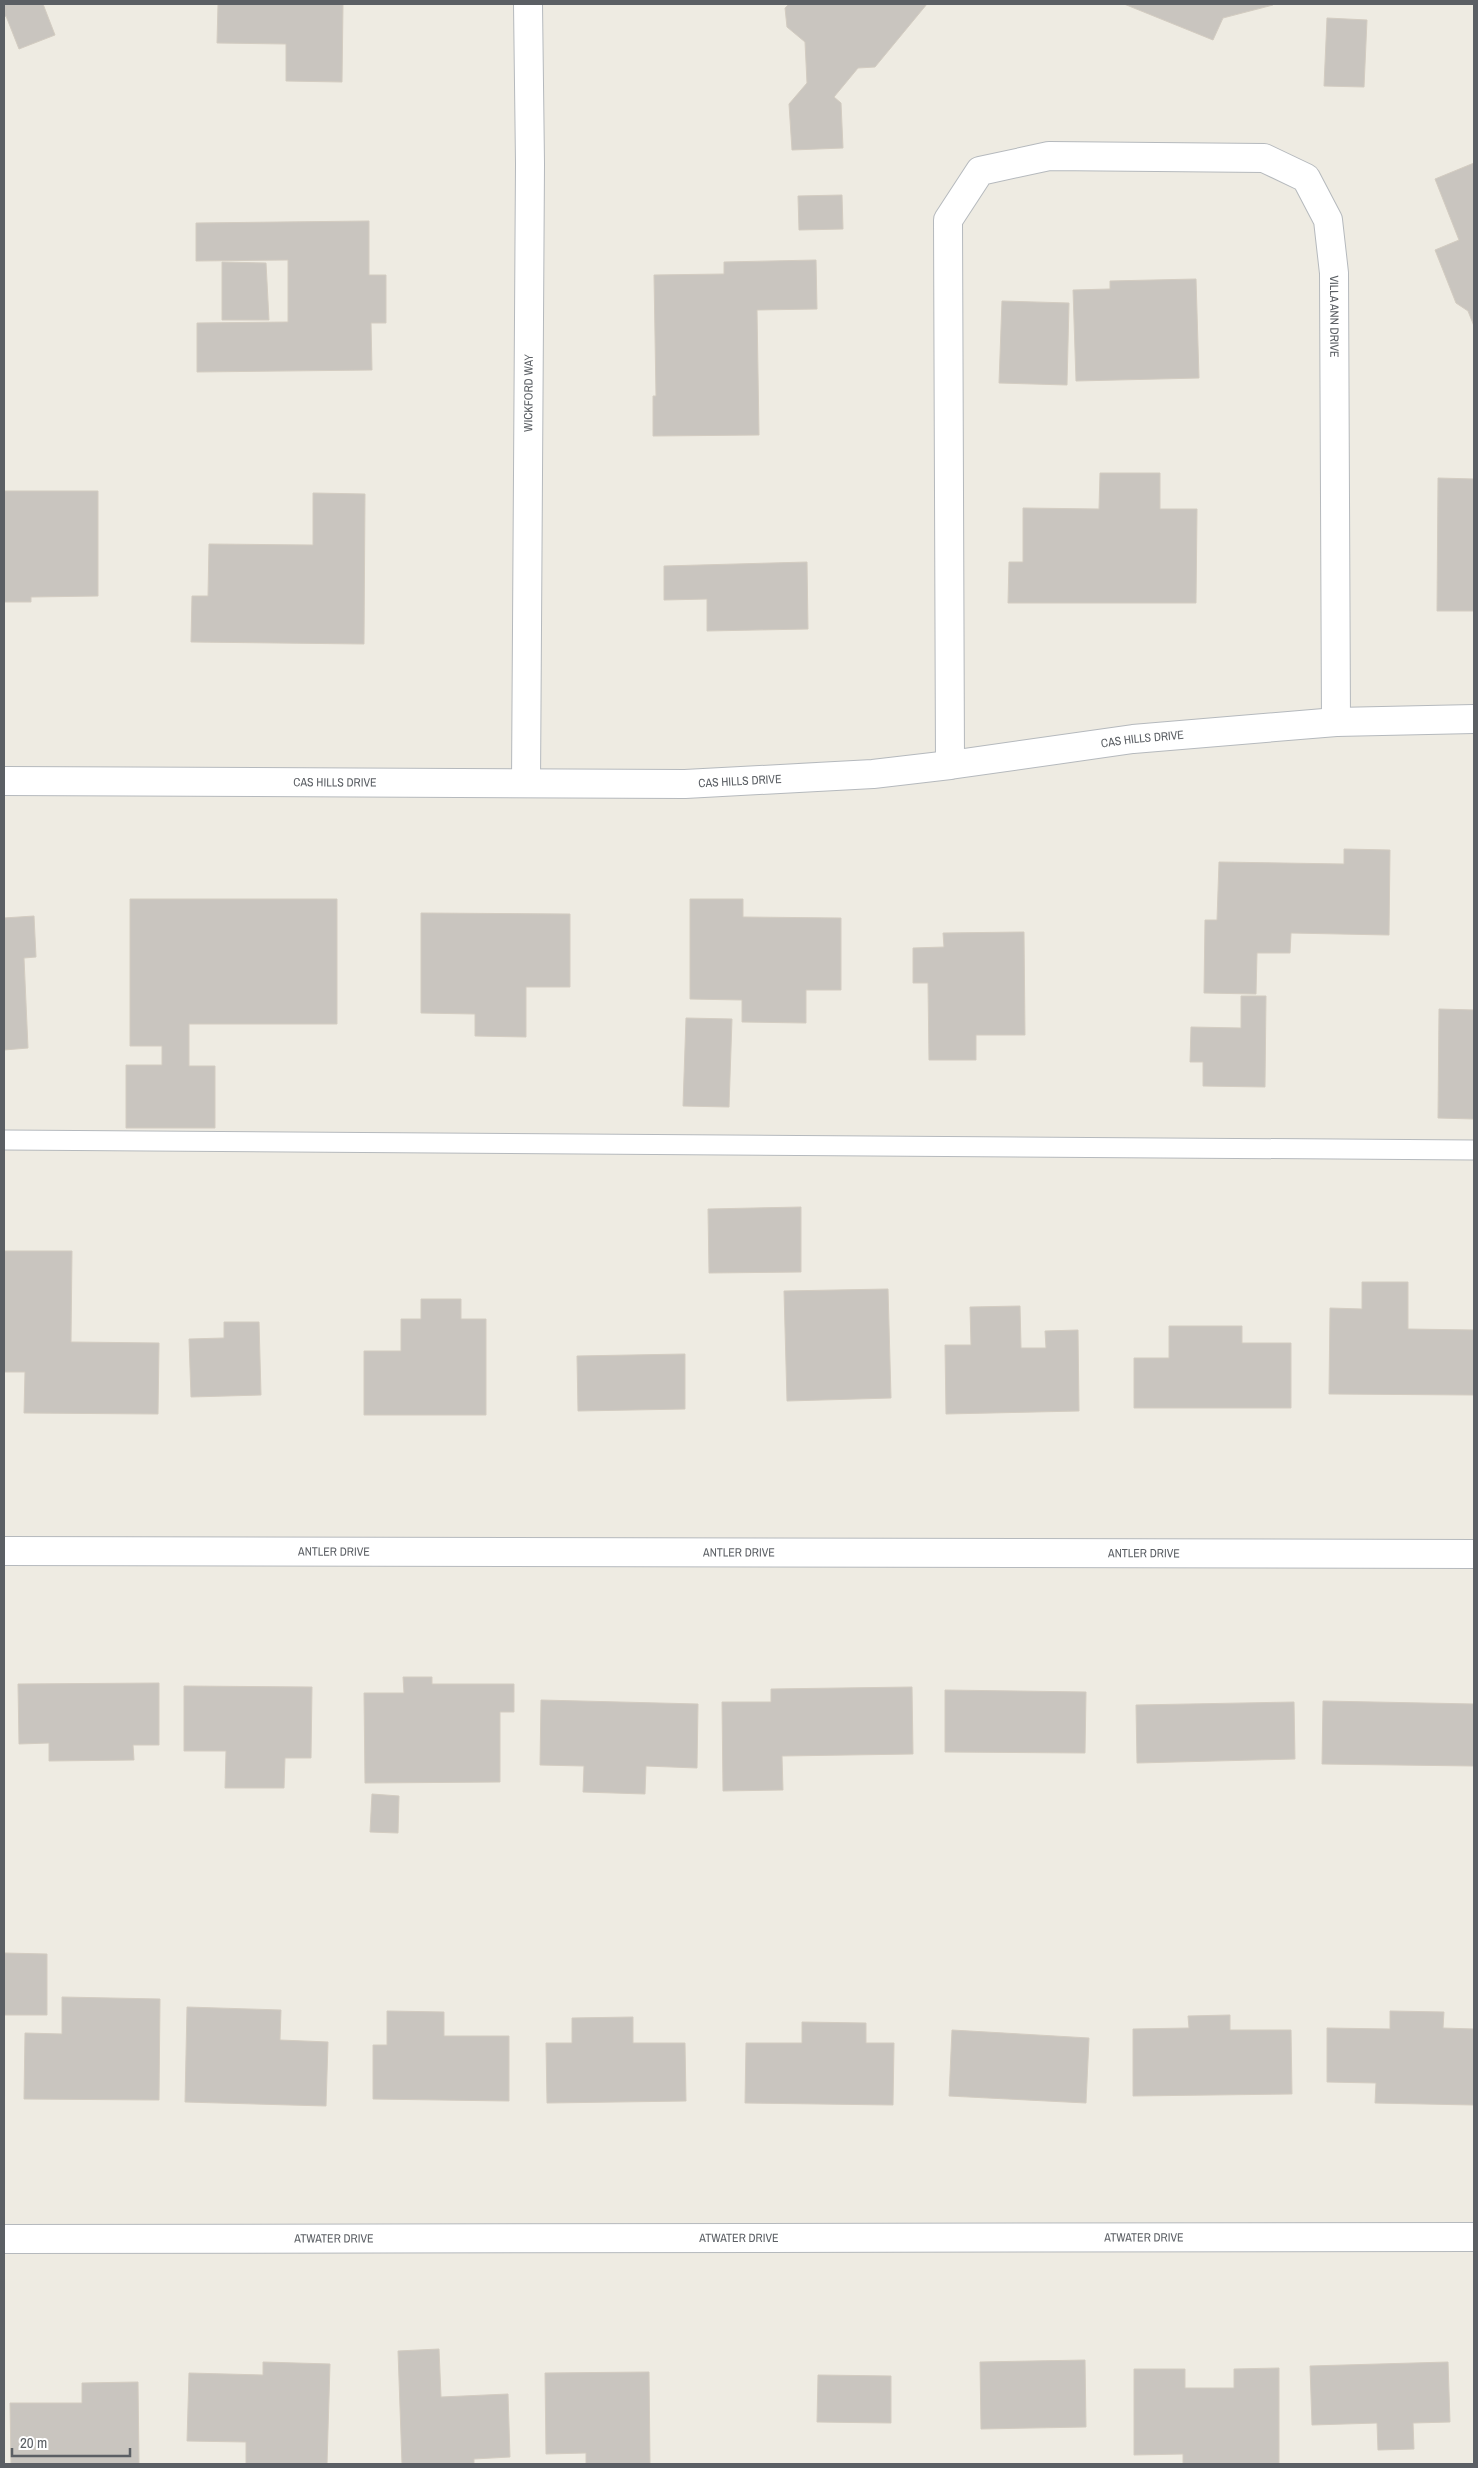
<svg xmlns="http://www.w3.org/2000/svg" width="1478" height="2468" viewBox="0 0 1478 2468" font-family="'Archivo Narrow',sans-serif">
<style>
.building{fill:#c9c5bf;stroke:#d3ccc1}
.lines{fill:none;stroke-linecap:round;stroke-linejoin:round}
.service-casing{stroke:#b5b9bd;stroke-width:21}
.minor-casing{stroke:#b5b9bd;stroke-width:30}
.tertiary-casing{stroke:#b5b9bd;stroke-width:30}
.service{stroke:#fff;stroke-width:19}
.minor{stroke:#fff;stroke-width:28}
.tertiary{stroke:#fff;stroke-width:28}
.labels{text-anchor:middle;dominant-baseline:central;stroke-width:4;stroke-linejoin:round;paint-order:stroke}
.street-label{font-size:12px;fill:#5b5f64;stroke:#fff}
</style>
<rect width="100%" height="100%" fill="#eeebe2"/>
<!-- building -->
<g class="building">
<path d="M4,4h39l12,31 -36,14 -13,-33 -2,1z"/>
<path d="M218,4h125l-1,78 -56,-1v-37l-69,-1z"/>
<path d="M789,4h138l-52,63 -17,1 -24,29 7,6 2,45 -51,2 -3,-46 18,-21 -2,-41 -18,-15 -2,-19z"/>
<path d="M1124,4h148l1,1 -50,13 -10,22z"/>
<path d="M1327,18l40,2 -3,67 -40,-1z"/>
<path d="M1474,163v163l-6,-15 -12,-8 -21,-53 24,-10 -24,-61z"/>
<path d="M842,195l1,34 -44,1 -1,-34z"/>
<path d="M369,221v54h17v48h-15l1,47 -175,2v-49l91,-1v-62l-92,1v-38z"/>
<path d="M816,260l1,49 -60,1 2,125 -106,1v-40h3l-2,-121 70,-1v-12z"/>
<path d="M222,262l44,1 3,57h-47z"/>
<path d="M1196,279l3,99 -123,3 -3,-91 37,-1v-8z"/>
<path d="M1002,301l67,2 -2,82 -68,-2z"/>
<path d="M1100,473h60v36h37l-1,94h-188l1,-41h14v-54l76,1z"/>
<path d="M1438,478l36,1v132h-37z"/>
<path d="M4,491h94v105l-67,1v5h-27z"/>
<path d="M313,493l52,1 -1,150 -173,-2 1,-46h16l1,-52 104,1z"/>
<path d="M807,562l1,67 -101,2v-32l-43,1v-34z"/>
<path d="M1344,849l46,1 -1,85 -98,-2 -1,20h-33l-1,41 -52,-1 1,-73h12l2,-58 125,2z"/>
<path d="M130,899h207v125h-148v42h26v62h-89v-63h36v-19h-32z"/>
<path d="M690,899h53v18l98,1v72h-35v33l-64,-1v-22l-52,-1z"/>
<path d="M421,913l149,1v73h-44v50l-51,-1v-22l-54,-1z"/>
<path d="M34,916l2,41 -12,1 4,90 -24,2v-132z"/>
<path d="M1024,932l1,103h-49v25h-47l-1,-77h-15v-35l31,-1 -1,-14z"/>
<path d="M1241,996h25l-1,91 -62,-1v-24h-13l1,-35 50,1z"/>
<path d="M1439,1009l35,1v109l-36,-1z"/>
<path d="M686,1018l46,1 -3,88 -46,-1z"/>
<path d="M801,1207v65l-92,1 -1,-64z"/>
<path d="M4,1251h68l-1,91 88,1 -1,71 -134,-1 1,-41h-21z"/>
<path d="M1362,1282h46v47l66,1v65l-145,-1 1,-86 32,1z"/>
<path d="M888,1289l3,109 -104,3 -3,-110z"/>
<path d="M421,1299h40v20h25v96h-122v-64h37v-32h20z"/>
<path d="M1020,1306l1,42h25l-1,-17 33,-1 1,81 -133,3 -1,-69h26l-1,-38z"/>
<path d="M224,1322h35l2,73 -70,2 -2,-58 35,-1z"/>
<path d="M1169,1326h73v17h49v65h-157v-50h35z"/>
<path d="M685,1354v55l-107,2 -1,-55z"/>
<path d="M403,1677h29v7h82v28h-14v70l-135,1 -1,-90h40z"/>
<path d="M159,1683v62h-26l1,15 -85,1v-18l-30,1 -1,-60z"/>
<path d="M184,1686l128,1 -1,71h-26l-1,30h-59l1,-37h-42z"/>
<path d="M912,1687l1,67 -131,2 1,34 -60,1 -1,-89h49v-13z"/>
<path d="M945,1690l141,2 -1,61 -140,-1z"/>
<path d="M541,1700l157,4 -1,64 -51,-2 -1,28 -62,-2 1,-26 -44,-1z"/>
<path d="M1323,1701l151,3v62l-152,-2z"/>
<path d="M1294,1702l1,57 -158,4 -1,-58z"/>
<path d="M372,1794l27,2 -1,37 -28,-1z"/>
<path d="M4,1953l43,1v61h-43z"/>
<path d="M62,1997l98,2 -1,101 -135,-1 1,-66 37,1z"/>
<path d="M187,2007l94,3 -1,30 48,2 -2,64 -141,-4z"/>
<path d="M387,2011l57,1v24h65v65l-136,-2v-54h14z"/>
<path d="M1390,2011l54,1 -1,16 31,1v76l-99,-2 1,-20 -49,-1v-54l63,1z"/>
<path d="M1230,2015v15h61l1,64 -159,2v-67l56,-1 -1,-12z"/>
<path d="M633,2017v26h52l1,58 -139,2 -1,-60h26v-25z"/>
<path d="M802,2022l64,1v20h28l-1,62 -148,-2 1,-60h56z"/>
<path d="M952,2030l137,8 -3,65 -137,-7z"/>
<path d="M439,2349l2,48 67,-3 2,63 -36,2v5h-72l-4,-113z"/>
<path d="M1085,2360l1,67 -105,2 -1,-67z"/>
<path d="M263,2362l67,2 -3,100h-81v-22l-59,-1 2,-68 74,2z"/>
<path d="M1448,2362l2,60 -37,1 1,26 -36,1 -1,-27 -65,2 -2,-59z"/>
<path d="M1279,2368v96h-96v-10l-49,1v-86h51v19h49v-19z"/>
<path d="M649,2372l1,92h-64v-11l-40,1 -1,-81z"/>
<path d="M818,2375l73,1v47l-74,-1z"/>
<path d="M138,2382l1,82h-128l-1,-61h72v-20z"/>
</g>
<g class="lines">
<defs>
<path id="service" d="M4,1140l1470,10"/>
<g id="minor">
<path id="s1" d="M950,765l-2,-545 32,-49 69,-15 215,2 42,20 22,42 6,53 2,449"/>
<path id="s2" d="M4,781l681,3 188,-10 77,-9 183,-26 203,-17 138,-3"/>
<path id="s3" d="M526,783l4,-619 -2,-160"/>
<path id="s4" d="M4,2239l1470,-2"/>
</g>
<g id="tertiary">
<path id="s5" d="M4,1551l1470,3"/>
</g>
</defs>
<!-- service casing -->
<use href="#service" class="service-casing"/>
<!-- minor casing -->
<use href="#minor" class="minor-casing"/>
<!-- tertiary casing -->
<use href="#tertiary" class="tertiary-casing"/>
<!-- service -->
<use href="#service" class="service"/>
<!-- minor -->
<use href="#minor" class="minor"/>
<!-- tertiary -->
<use href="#tertiary" class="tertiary"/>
</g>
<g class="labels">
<!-- street labels -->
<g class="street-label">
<text stroke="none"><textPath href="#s1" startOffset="1080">VILLA ANN DRIVE</textPath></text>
<text stroke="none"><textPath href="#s3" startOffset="390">WICKFORD WAY</textPath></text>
<text stroke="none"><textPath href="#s2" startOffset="1141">CAS HILLS DRIVE</textPath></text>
<text stroke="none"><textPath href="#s2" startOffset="736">CAS HILLS DRIVE</textPath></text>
<text stroke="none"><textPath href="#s2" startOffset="331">CAS HILLS DRIVE</textPath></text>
<text stroke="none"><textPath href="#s5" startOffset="330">ANTLER DRIVE</textPath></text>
<text stroke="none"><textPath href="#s5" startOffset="735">ANTLER DRIVE</textPath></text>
<text stroke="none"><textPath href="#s5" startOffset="1140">ANTLER DRIVE</textPath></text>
<text stroke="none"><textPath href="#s4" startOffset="1140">ATWATER DRIVE</textPath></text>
<text stroke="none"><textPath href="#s4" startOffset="735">ATWATER DRIVE</textPath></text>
<text stroke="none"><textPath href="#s4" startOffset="330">ATWATER DRIVE</textPath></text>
</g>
</g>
<!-- border -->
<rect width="1478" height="2468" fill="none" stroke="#5b5f64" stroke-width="10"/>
<!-- scale -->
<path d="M12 2448v8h118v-8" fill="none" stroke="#5b5f64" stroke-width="2.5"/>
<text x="20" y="2448" font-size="15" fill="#5b5f64" stroke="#ffffff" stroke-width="4" paint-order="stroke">20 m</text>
</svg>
